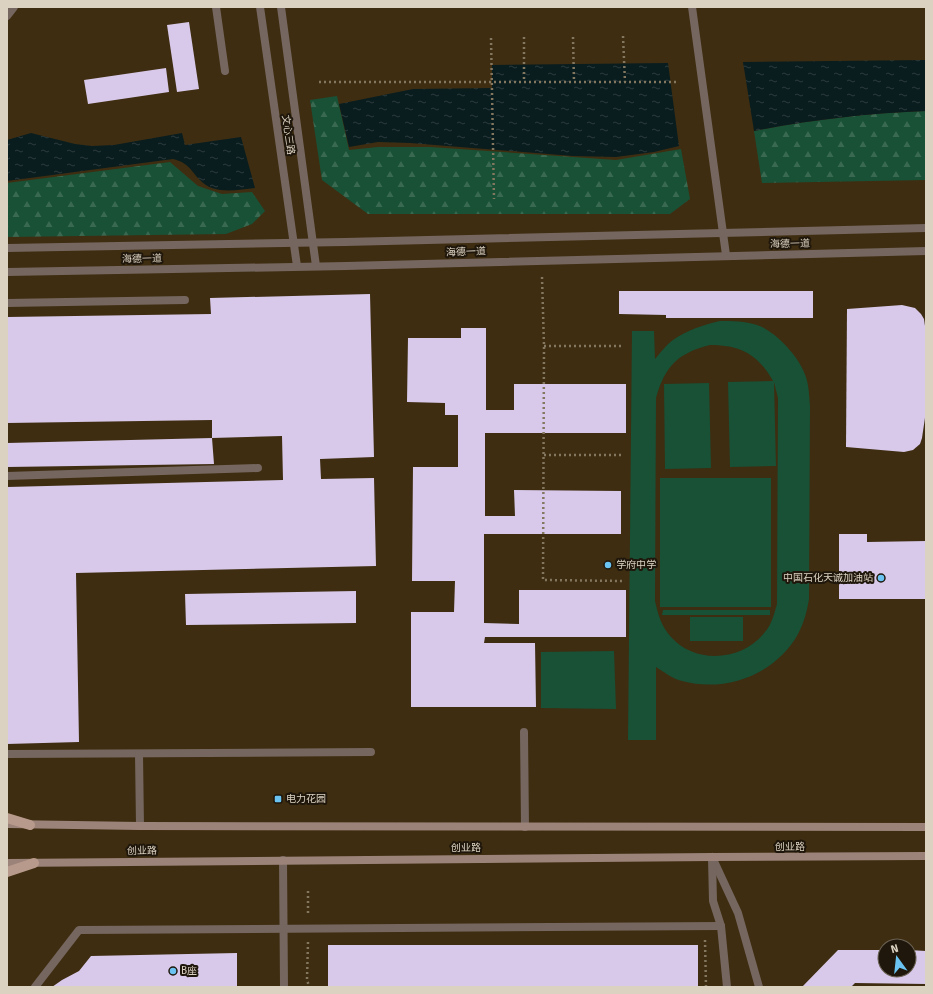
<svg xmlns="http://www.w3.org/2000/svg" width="933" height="994" viewBox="0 0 933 994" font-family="'Fira Sans','Noto Sans SC',sans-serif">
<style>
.grass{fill:#185136;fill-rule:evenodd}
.forest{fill:url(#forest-firs)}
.water{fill:url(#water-ripples)}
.building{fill:#d8c9ea}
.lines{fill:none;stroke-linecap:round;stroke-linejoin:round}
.path{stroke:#847760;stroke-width:2.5;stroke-dasharray:2 3;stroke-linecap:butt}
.service{stroke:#75665f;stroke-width:8}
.minor{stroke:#75665f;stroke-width:8}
.tertiary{stroke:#75665f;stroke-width:8}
.secondary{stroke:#9b8379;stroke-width:8}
.primary{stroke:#b89a8c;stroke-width:10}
.poi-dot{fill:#6ac3f1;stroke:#1f170b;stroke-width:1.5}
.labels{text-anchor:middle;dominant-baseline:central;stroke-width:4;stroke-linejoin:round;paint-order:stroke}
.street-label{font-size:10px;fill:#dcd2c2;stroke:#1f170b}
.poi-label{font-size:10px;fill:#dcd2c2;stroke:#1f170b;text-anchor:start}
</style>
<defs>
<pattern id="forest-firs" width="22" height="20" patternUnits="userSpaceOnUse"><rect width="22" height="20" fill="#185136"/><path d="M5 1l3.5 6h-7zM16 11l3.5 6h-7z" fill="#396951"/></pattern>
<pattern id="water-ripples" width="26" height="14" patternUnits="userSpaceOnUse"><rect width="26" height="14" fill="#091c1e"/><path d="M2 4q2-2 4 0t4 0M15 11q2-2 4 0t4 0" fill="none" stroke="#2c3c3d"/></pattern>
</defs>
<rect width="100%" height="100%" fill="#3e2d11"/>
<!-- grass -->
<g class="grass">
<path d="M720,321c12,0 25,0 37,4 18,6 40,30 47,47 5,11 5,22 6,34l-1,193c-2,12 -5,24 -11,35 -22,40 -72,59 -116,47 -9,-2 -18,-9 -26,-14v73h-28l4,-409h22l1,28c5,-6 11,-14 18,-19 14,-10 30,-15 47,-19zM710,345c30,0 48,9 63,36l-45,1 2,85 46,-1 -2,-84 4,16 -1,206c-3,10 -5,20 -12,28 -22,29 -69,33 -94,5 -10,-11 -13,-23 -16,-36l1,-203c9,-32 22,-45 54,-53z"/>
<path d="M709,383l2,85 -46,1 -1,-85z"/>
<rect x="660" y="478" width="111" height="129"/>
<path d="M663,610h107v5h-108z"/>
<rect x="690" y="617" width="53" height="24"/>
<path d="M614,651l2,58 -75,-1v-56z"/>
</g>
<!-- forest -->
<g class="forest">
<path d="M337,96l12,54 29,-3h52l186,13 65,-11 9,50 -20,15h-302l-46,-34 -12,-80z"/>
<path d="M926,111v69l-164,3 -8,-52c56,-11 115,-18 172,-20z"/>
<path d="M170,162l28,24 24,8 30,-2 13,19 -13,13 -26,10 -219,3v-54z"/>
</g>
<!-- water -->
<g class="water">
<path d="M926,60v51c-57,2 -116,9 -172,20l-11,-69z"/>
<path d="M668,63l11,83 -25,6 -38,5 -43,-1 -163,-13 -32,-1 -29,5 -10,-43 74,-15 79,-1v-23z"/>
<path d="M31,133l44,11 17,2 22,-1 68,-12 3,12 56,-8 14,51c-18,2 -42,7 -55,-8 -10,-10 -11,-17 -27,-21l-166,22v-41z"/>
</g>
<!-- building -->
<g class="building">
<path d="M189,22l10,67 -22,3 -10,-67z"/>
<path d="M166,68l3,24 -81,12 -4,-24z"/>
<path d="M619,291h194v27h-147v-3l-47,-1z"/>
<path d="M370,294l4,163 -54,2 1,20 53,-1 2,88 -300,7 3,169 -72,2v-257l276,-7 -1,-44 -70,2 2,26 -207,3v-24l205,-5v-18l-205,3v-106l204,-3 -1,-16z"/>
<path d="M902,305l13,3 6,6 3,5 2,14v78l-4,27 -2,6 -7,6 -9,2 -58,-5 1,-138z"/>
<path d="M461,328h25v82h28v-26h112v49h-141v83h30l-1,-26 107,1v43h-137v89l35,1v-34h107v47h-141l-1,6h51l1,64h-125v-95h43l1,-31h-43l1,-114h45v-52h-13v-12l-38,-1 1,-64h53z"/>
<path d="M839,534h28v8l59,-1v58h-87z"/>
<path d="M356,591v32l-170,2 -1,-31z"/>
<rect x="328" y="945" width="370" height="42"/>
<path d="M838,950h47v20h24v-20l17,1v33l-71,-1 -4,4h-49z"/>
<path d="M237,953v34h-185l10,-7 17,-9 12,-15z"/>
</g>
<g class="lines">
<!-- path -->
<g class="path">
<path d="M623,36l2,46"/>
<path d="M524,37v45"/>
<path d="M573,37l1,45"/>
<path d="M491,38l3,161"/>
<path d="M319,82h359"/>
<path d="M542,277l2,69 -1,234 82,1"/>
<path d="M544,346h79"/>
<path d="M544,455h80"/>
<path d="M308,891v24"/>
<path d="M705,940l1,47"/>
<path d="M308,942l-1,37 2,8"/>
</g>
<!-- service -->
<g class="service">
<path d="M216,7l9,64"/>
<path d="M7,16l7,-9"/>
<path d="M7,303l178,-3"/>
<path d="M7,476l251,-8"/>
<path d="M524,732l1,95"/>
<path d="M7,754l364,-2"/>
<path d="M139,754l1,72"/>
<path d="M712,857l26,56 21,74"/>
<path d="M712,859l1,42 8,25 6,61"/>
<path d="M283,860l1,127"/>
<path d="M35,987l44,-57 642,-4"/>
</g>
<!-- minor -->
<g class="minor">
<path d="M260,7l37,259"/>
<path d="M281,7l35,259"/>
<path d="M692,7l34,248"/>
</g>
<!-- tertiary -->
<g class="tertiary">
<path d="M7,248l338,-6 581,-14"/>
<path d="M7,272l339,-6 580,-15"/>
</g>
<!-- secondary -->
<g class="secondary">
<path d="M7,824l133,2 786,1"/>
<path d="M7,863l705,-6 214,-1"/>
</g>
<!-- primary -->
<g class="primary">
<path d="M7,818l23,7"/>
<path d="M7,872l27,-9"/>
</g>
</g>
<!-- markers -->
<g class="poi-dot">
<circle cx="608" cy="565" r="4"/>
<circle cx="881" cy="578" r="4"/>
<rect x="274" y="795" width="8" height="8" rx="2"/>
<circle cx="173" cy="971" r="4"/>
</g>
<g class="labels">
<!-- street labels -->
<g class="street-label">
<text transform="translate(288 135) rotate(82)">文心三路</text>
<text transform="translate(790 244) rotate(-1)">海德一道</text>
<text transform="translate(466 252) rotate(-2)">海德一道</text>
<text transform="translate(142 259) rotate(-1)">海德一道</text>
<text x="790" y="847">创业路</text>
<text x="466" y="848">创业路</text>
<text transform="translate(142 851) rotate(-1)">创业路</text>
</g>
<!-- poi labels -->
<g class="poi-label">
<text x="616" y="565">学府中学</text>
<text x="873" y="578" text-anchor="end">中国石化天诚加油站</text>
<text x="286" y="799">电力花园</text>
<text x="181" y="971">B座</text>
</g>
</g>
<!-- border -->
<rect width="933" height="994" fill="none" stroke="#dcd2c2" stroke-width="16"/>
<!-- north arrow -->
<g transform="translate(897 958) rotate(345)"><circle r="19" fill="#1f170b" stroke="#6b6254"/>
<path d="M0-3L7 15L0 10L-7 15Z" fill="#6ac3f1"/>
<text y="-6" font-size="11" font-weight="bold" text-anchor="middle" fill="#dcd2c2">N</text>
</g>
</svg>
